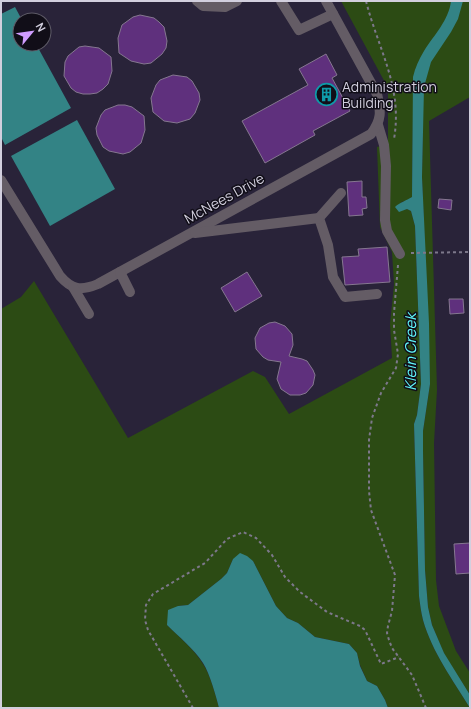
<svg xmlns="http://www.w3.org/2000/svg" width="471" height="709" viewBox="0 0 471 709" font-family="Manrope,sans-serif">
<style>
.green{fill:#2c4b14}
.water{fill:#338385}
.building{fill:#5f307d;stroke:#857790}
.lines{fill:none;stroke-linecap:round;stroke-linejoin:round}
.path{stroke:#7d788b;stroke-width:2;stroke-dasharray:3 3;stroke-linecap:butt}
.minor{stroke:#645c65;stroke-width:10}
.labels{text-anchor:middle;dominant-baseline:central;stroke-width:3;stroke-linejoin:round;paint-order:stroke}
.poi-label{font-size:14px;fill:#d2cfde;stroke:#110e18;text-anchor:start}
.street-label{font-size:14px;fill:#d2cfde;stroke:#110e18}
.water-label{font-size:15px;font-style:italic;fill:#60f8fb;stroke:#110e18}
</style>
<rect width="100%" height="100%" fill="#292339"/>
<!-- green -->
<path class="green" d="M341,1h129v96l-41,24 8,269 -3,53 2,137 3,26 17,45 14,22v22l-26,-41 -12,-29 -4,-18 -3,-37 -2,-120v-19l7,-47 -8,-207 1,-58 -10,-4 -1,82 -5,4 -6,1 2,8 4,-1 4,2 4,15 6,158 -4,31 -3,9 5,172c1,8 2,16 4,24 9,32 30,60 47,88h-82l-3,-8 -8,-14 -10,-5 -7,-16 -3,-12 -8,-9 -34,-7 -17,-14 -11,-5 -11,-12 -23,-45 -20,-2 -6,14 -6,6 -33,26 -10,1 -11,19c12,12 27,24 36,39 7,10 13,32 16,44h-218v-399l20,-12 13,-16 94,157 125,-67 12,6 24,37 103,-56 -2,-34 4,-40 -2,-32 -12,-25 -3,-80 11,-3v-56z"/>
<!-- water -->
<g class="water">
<path d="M451,1h12l-5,18 -7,13 -20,30 -7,25 -2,90 7,146 1,61 -7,47v19l2,120 3,37 4,18 12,28 26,42v13c-17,-28 -38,-56 -47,-88 -2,-8 -3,-16 -4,-24l-5,-172 3,-9 4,-31 -6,-158 -4,-15 -4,-2 -8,3 -4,-5c5,-5 11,-6 17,-10l1,-120c2,-9 6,-18 11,-26 10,-16 25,-31 27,-50z"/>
<path d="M15,7l7,13h-2v24h16l35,64 -66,37 -4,-8v-123z"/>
<path d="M77,120l38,69 -65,37 -39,-70z"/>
<path d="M240,553l7,3 6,5 23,45 11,12 11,5 17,14 34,7 8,9 3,13 7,15 10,5 8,14 3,8h-169c-3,-12 -9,-34 -16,-45 -9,-14 -24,-26 -36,-38l1,-15 10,-4 10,-1 33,-26 6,-6 6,-14z"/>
</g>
<!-- building -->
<g class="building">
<path d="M140,15l14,3 5,4 5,5 3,14 -1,7 -4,6 -11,9 -7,1 -13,-3 -12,-8 -1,-15 4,-13 11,-8z"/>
<path d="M85,46l14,2 12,9 1,14 -4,13 -5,5 -6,4 -7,1h-7l-7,-2 -5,-4 -7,-12 1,-14 3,-6 11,-9z"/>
<path d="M326,54l11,21 -5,3 18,33 -37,20 2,4 -50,28 -23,-42 66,-36 -9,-16z"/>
<path d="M173,75l14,2 5,4 7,12 1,7 -5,13 -5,6 -13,4 -13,-2 -11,-9 -2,-14 5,-13 4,-5z"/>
<path d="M118,105h7l7,2 12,9 1,14 -4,13 -11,9 -7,2 -14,-3 -6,-4 -6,-12 -1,-7 5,-13 4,-5z"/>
<path d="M362,181v16h4l1,11 -5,1 1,6 -14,1 -2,-34z"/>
<path d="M439,199l13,1 -1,10 -13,-2z"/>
<path d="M387,247l3,35 -45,3 -3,-28 17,-1 -1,-7z"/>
<path d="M247,272l15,24 -27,16 -14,-24z"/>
<path d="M449,299h14l1,14 -14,1z"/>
<path d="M275,322l10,4 7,8 1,11 -4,11 13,3 5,2 6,9 2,5 -2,10 -7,8 -6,2h-10l-9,-6 -4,-10 4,-17 -13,-2 -5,-3 -7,-8 -1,-11 5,-10 9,-5z"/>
<path d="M470,543v30l-14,1 -2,-30z"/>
</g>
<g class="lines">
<!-- path -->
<g class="path">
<path d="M366,1c12,48 37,86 28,138"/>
<path d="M411,253l59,-1"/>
<path d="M398,265l-4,48v17l4,24 -2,14 -15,25 -9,25 -3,22v51l2,19 24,65 -3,36 -4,15 -1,7 2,7 3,8 20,27 14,33"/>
<path d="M193,708l-45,-78 -3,-10 1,-15 7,-11 52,-31 22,-24 16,-7 13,6 16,17 13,22 15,15 27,20 33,14 5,4 16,34 18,-7"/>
</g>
<!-- minor -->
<g class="minor">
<path d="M197,1l6,5 22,1 12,-6"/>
<path d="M281,1l18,29 34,-16"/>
<path d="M378,125l6,20 2,21 -1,54 2,11 13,23"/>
<path d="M1,180l59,96c12,14 21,15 38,8l273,-150c11,-14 10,-23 6,-40l-51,-93"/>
<path d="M341,193l-22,25 9,27 5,32 12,20 32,-3"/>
<path d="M195,233l124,-15"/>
<path d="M120,272l10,20"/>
<path d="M73,287l16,27"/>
</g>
</g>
<!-- icons -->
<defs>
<symbol id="building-ring" viewBox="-11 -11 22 22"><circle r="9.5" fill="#110e18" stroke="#0f9aa8" stroke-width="1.5"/><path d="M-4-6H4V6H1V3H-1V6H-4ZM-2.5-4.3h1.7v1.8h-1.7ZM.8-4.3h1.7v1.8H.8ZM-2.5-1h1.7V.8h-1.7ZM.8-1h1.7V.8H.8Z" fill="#0f9aa8"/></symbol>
</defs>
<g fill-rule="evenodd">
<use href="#building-ring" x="314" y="82" width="25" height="25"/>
</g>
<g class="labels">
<!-- poi labels -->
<g class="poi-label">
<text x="342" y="86">Administration<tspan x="342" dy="16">Building</tspan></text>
</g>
<!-- street labels -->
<g class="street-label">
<text transform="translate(224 198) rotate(-29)">McNees Drive</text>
</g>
<!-- water labels -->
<g class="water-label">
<text transform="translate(410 352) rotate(-90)">Klein Creek</text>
</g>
</g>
<!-- border -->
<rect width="471" height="709" fill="none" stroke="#d2cfde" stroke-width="4"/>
<!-- north arrow -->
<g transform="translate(32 32) rotate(61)"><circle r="19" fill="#110e18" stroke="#5e5b67"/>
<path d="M0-3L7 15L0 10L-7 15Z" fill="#d09dff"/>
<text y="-6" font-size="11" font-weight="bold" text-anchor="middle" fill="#d2cfde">N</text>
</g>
</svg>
